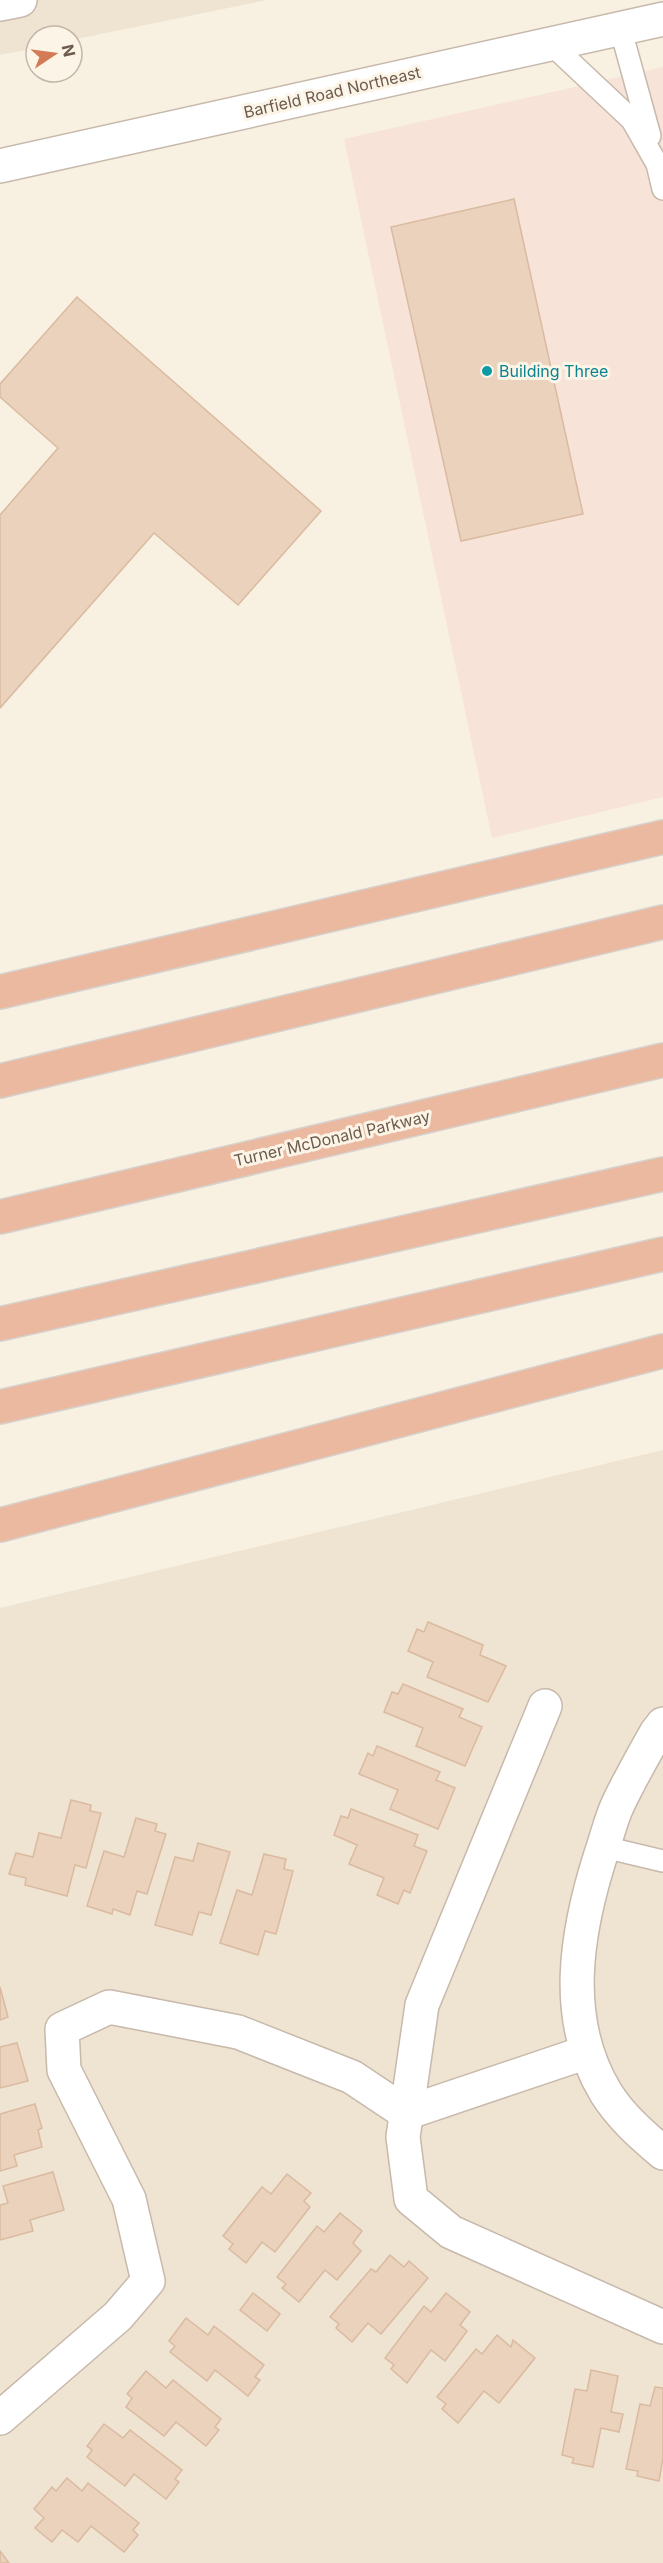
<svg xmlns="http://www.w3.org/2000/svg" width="663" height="2563" viewBox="0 0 663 2563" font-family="Inter,sans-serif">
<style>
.residential{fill:#efe3d1}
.commercial{fill:#f7e3d7}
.building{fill:#ead2bd;stroke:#dabaa0;stroke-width:1.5}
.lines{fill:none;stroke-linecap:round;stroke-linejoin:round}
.service-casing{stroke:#c7b9ab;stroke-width:24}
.minor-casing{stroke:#c7b9ab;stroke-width:36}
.tertiary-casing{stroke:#c7b9ab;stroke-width:36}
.motorway-casing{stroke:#d6d1cd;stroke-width:36}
.service{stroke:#fff;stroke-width:21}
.minor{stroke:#fff;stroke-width:33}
.tertiary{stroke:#fff;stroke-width:33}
.motorway{stroke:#ebb9a0;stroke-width:33}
.culture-dot{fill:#0f9aa8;stroke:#fcf5e7;stroke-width:2}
.labels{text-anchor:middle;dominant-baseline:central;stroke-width:6;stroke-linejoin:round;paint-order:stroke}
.street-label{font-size:16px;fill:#6c5a4c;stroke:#fcf5e7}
.culture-label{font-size:16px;fill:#0d838f;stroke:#fcf5e7;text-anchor:start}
</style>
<rect width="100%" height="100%" fill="#f8f1e2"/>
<!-- residential -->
<g class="residential">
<path d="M0,0h267l-195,40v-4h-36v12l-36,7z"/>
<path d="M663,1450v1113h-663v-955z"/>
</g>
<!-- commercial -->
<path class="commercial" d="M663,67v730l-171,41 -148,-699z"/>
<!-- building -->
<g class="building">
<path d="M514,199l69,315 -122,27 -70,-314z"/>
<path d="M77,297l244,214 -83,94 -84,-72 -154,175v-193l58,-67 -58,-51v-13z"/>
<path d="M428,1622l55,23 -3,10 26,11 -18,36 -61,-25 6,-15 -25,-11 9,-22 7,3z"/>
<path d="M403,1684l60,25 -4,8 23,10 -17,39 -49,-20 7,-18 -39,-16 8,-20 6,2z"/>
<path d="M377,1746l63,26 -4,8 19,8 -17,41 -48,-20 8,-19 -39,-16 9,-21 5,3z"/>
<path d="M71,1800l20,5 -1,6 11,2 -15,55 -11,-3 -8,31 -42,-11 1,-7 -17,-4 7,-21 17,4 6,-24 22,5z"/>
<path d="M351,1809l67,26 -4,11 13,5 -17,42 -6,-3 -6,14 -21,-9 7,-17 -35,-14 8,-19 -23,-10 7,-19 7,2z"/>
<path d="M136,1818l21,6 -2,7 11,3 -19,60 -10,-3 -7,24 -17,-6 -1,5 -25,-8 17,-55 20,6z"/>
<path d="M198,1843l32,9 -19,63 -12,-3 -7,23 -37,-10 20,-68 18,4z"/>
<path d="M264,1854l22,5 -2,10 9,2 -17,63 -11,-3 -7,24 -38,-12 17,-53 15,5z"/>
<path d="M0,1987l8,30 -8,3z"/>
<path d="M17,2043l11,38 -28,7v-41z"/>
<path d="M35,2104l7,24 -4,2 4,17 -28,8 3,11 -17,5v-57z"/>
<path d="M53,2172l11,38 -34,10 3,11 -33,9v-35l8,-2 -5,-17z"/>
<path d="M287,2174l24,19 -7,8 6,6 -35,45 -13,-10 -16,21 -17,-14 4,-5 -10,-8 39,-49 9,7z"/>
<path d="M340,2213l22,18 -9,12 8,8 -24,29 -12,-10 -26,32 -17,-14 4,-4 -9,-7 40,-51 7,6z"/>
<path d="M390,2255l14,12 5,-6 19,17 -47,56 -13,-11 -16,19 -16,-14 3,-4 -9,-7 41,-48 5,3z"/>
<path d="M253,2293l27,21 -13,17 -27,-21z"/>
<path d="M446,2293l24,19 -10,13 7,6 -22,30 -14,-11 -24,33 -16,-14 3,-4 -9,-7 39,-52 7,6z"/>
<path d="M186,2318l22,17 6,-9 50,39 -9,12 5,3 -12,16 -33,-26 -8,11 -37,-29 5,-6 -6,-5z"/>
<path d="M497,2335l14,12 2,-7 22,18 -36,45 -15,-12 -26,32 -16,-14 4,-5 -9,-7 39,-48 6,5z"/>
<path d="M591,2370l27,6 -7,36 12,2 -4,18 -18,-4 -8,39 -21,-4 2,-5 -12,-3 13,-66 12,2z"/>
<path d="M146,2371l20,17 7,-8 48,39 -6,8 4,3 -13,16 -30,-24 -12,14 -38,-29 6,-9 -5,-4z"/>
<path d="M655,2387l8,1v70l-4,23 -22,-5 1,-5 -12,-2 14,-65 10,2z"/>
<path d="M104,2424l19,14 7,-8 52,40 -7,9 4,3 -13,17 -32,-25 -9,12 -38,-29 5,-7 -5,-4z"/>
<path d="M67,2478l15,13 6,-8 51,40 -6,7 5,5 -14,17 -33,-26 -13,16 -16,-12 -10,12 -17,-14 9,-10 -10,-9 18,-22 4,4z"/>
<path d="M0,2551l9,12h-9z"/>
</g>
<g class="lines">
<defs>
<g id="service">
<path d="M620,27l30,109"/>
<path d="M550,43l82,77 25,44 6,25"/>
<path d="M604,1847l59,14"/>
</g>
<g id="minor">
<path d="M0,4l20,-4"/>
<path d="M545,1706l-123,299 -19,132 8,62 40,33 212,95"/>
<path d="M663,1724l-7,9c-13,23 -26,46 -37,69 -8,16 -12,35 -18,52 -25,78 -40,165 5,239 15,24 36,42 57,60"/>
<path d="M0,2418l118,-102 30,-35 -19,-82 -65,-129 -2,-41 47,-22 129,25 114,45 54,36 181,-61"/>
</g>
<path id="tertiary" d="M0,166l663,-147"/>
<g id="motorway">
<path d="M0,992l663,-155"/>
<path d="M0,1081l663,-159"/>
<path d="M0,1217l663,-157"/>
<path d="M0,1324l663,-150"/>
<path d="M0,1407l663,-153"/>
<path d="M0,1525l663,-174"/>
</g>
</defs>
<!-- service casing -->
<use href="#service" class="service-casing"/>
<!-- minor casing -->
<use href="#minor" class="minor-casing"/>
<!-- tertiary casing -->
<use href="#tertiary" class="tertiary-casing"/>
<!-- motorway casing -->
<use href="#motorway" class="motorway-casing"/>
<!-- service -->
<use href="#service" class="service"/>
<!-- minor -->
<use href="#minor" class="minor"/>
<!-- tertiary -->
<use href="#tertiary" class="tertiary"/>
<!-- motorway -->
<use href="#motorway" class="motorway"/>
</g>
<!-- markers -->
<circle class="culture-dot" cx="487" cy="371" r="6"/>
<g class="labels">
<!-- street labels -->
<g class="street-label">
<text transform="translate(332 92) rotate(-13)">Barfield Road Northeast</text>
<text transform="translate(332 1138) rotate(-13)">Turner McDonald Parkway</text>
</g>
<!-- culture labels -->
<g class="culture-label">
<text x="499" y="371">Building Three</text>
</g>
</g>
<!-- north arrow -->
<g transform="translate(54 54) rotate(77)"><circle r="28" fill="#fcf5e7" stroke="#c2b7a9" stroke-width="1.5"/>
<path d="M0-4.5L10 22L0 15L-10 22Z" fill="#d37b56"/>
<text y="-9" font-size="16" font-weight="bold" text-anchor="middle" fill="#6c5a4c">N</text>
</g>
</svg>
